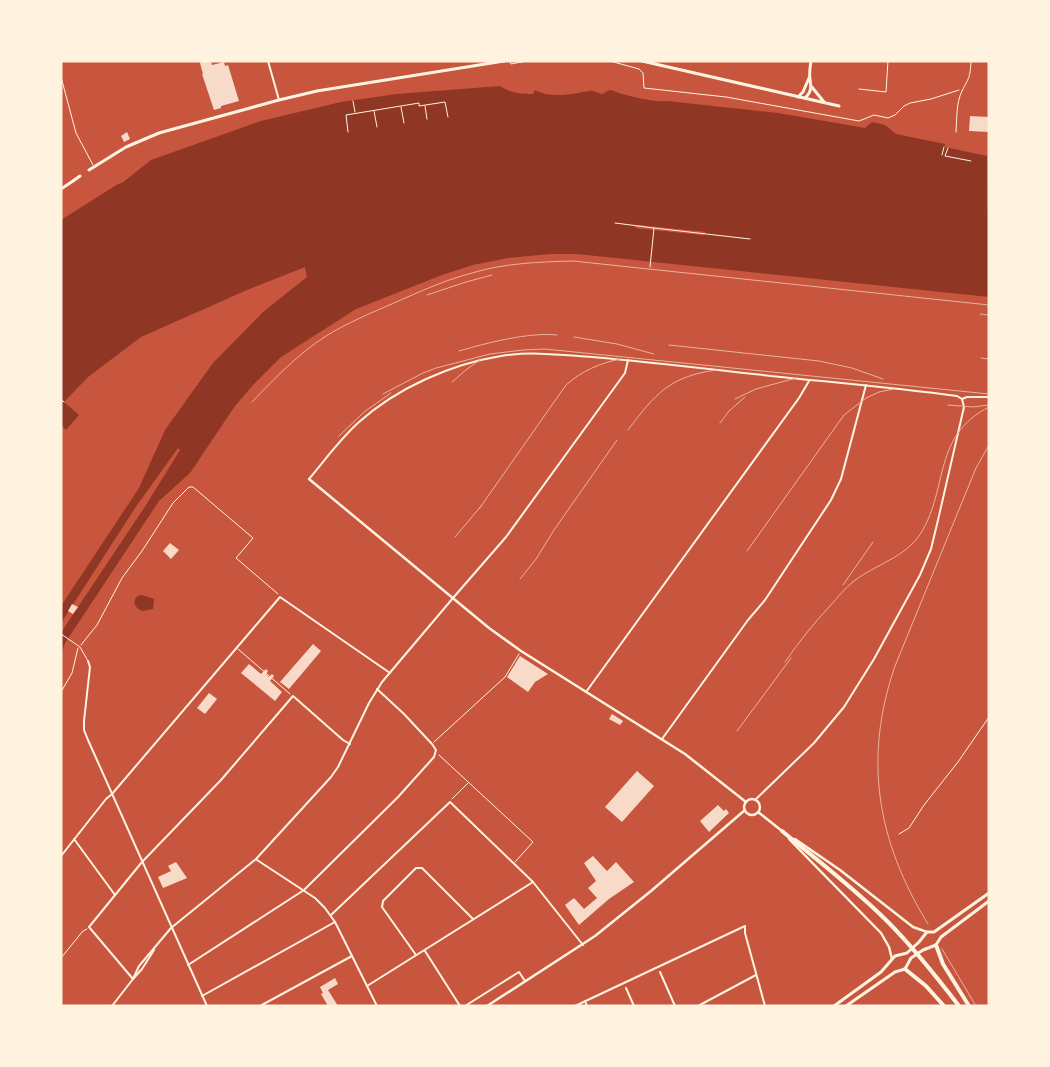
<svg xmlns="http://www.w3.org/2000/svg" width="1050" height="1067" viewBox="0 0 1050 1067" font-family="Poppins,sans-serif">
<style>
.water{fill:#8f3625;fill-rule:evenodd}
.pier{fill:#c8553d}
.building{fill:#f7dbc8}
.lines{fill:none;stroke-linecap:round;stroke-linejoin:round}
.path{stroke:#fff3e0;stroke-width:1}
.service{stroke:#fff3e0;stroke-width:1}
.minor{stroke:#fff3e0;stroke-width:2}
.tertiary{stroke:#fff3e0;stroke-width:2.5}
.secondary{stroke:#fff3e0;stroke-width:3}
.primary{stroke:#fff3e0;stroke-width:3}
.motorway{stroke:#fff3e0;stroke-width:4}
.rail{stroke:#e9b49f;stroke-width:1}
</style>
<rect width="100%" height="100%" fill="#c8553d"/>
<!-- water -->
<g class="water">
<path d="M500,86c11,7 19,8 33,8l2,-4c16,9 38,4 54,1 5,-1 8,2 12,3 5,0 5,-4 10,-4 11,5 45,13 56,11l111,12 87,15 7,-6 13,3 11,9 49,10v3l42,9 2,141 -412,-43h-27l-42,4 -35,7 -31,10 -86,34 -75,48 -28,28 -18,21 -45,67 -31,28 -94,142 -4,11v-19l3,-7 82,-123 34,-55 -2,-2 -43,60 -74,115v-17l78,-118 26,-58 48,-67 50,-51 44,-35 -2,-10 -58,23 -106,47 -53,40 -24,25 15,13 -13,15 -5,-5v-205l57,-36 4,-1 29,-23 110,-39 80,-19 56,-8zM637,225l68,7 -1,3 -68,-7 -1,-2z"/>
<path d="M142,595l12,4 -1,10 -11,2c-10,-4 -10,-15 0,-16z"/>
</g>
<!-- pier -->
<path class="pier" d="M637,225l68,7v2l-1,1 -68,-7 -1,-2z"/>
<!-- building -->
<g class="building">
<path d="M202,61h9l1,4 12,-3 1,4 3,-1 11,36 -18,5v2l-7,2 -12,-36h1l-3,-11z"/>
<path d="M970,116l19,1v15l-20,-1z"/>
<path d="M127,132l3,7 -6,3 -3,-6z"/>
<path d="M170,543l9,7 -8,9 -8,-8z"/>
<path d="M72,604l6,3 -5,7 -5,-3z"/>
<path d="M313,644l8,7 -32,38 -9,-7z"/>
<path d="M520,656l28,18 -13,8 -7,10 -21,-15z"/>
<path d="M249,664l12,10 5,-5 2,2 -2,3 3,3 3,-3 2,2 -4,5 12,11 -7,9 -34,-28z"/>
<path d="M209,693l8,6 -12,15 -8,-6z"/>
<path d="M612,714l11,7 -3,4 -11,-6z"/>
<path d="M637,771l17,15 -32,36 -17,-15z"/>
<path d="M718,805l6,6 2,-2 3,4 -20,19 -9,-11z"/>
<path d="M593,856l14,15 9,-9 18,20 -25,17 -30,26 -14,-20 9,-7 10,11 13,-11 -9,-10 8,-7 -12,-18z"/>
<path d="M176,862l11,16 -24,10 -5,-11 13,-6 -3,-5z"/>
<path d="M335,978l3,6 -10,6 10,16h-10l-7,-12 2,-1 -3,-6z"/>
</g>
<g class="lines">
<!-- path -->
<g class="path">
<path d="M510,61l1,3 16,-3"/>
<path d="M610,61l29,8 4,4 1,15 82,9 133,24 15,-6 14,3 7,-3 9,-9 6,-3 21,-4 28,-9"/>
<path d="M353,101l2,11"/>
<path d="M425,106l2,13"/>
<path d="M401,107l3,16"/>
<path d="M374,111l3,16"/>
<path d="M348,132l-2,-17 73,-12v3l26,-4 3,15"/>
<path d="M948,148l-3,8 26,5"/>
<path d="M942,155l2,-8"/>
<path d="M615,223l39,5 -4,39"/>
<path d="M654,228l96,11"/>
<path d="M61,399l3,3"/>
<path d="M81,645l16,-20 25,-47 20,-27 31,-48 16,-16h4l60,51 -17,20 42,36"/>
<path d="M238,649l52,45"/>
<path d="M61,692l11,-19 6,-25"/>
<path d="M434,742l71,-65 14,-23"/>
<path d="M439,755l94,87 -18,20"/>
<path d="M452,799l16,-16"/>
<path d="M899,834l10,-6 15,-23 34,-43 31,-45"/>
<path d="M61,958l22,-27 4,-2"/>
</g>
<!-- service -->
<g class="service">
<path d="M61,77l15,56 17,32"/>
<path d="M859,89l27,3 2,-31"/>
<path d="M956,132c1,-13 0,-29 6,-41 7,-14 8,-12 9,-30"/>
<path d="M61,634l19,13 8,14"/>
</g>
<!-- minor -->
<g class="minor">
<path d="M268,61l11,39"/>
<path d="M309,479c16,-19 31,-40 50,-57 38,-34 92,-58 142,-66 31,-5 61,-1 91,1 45,4 90,9 135,14 77,9 154,15 230,25l5,3 5,-2h22"/>
<path d="M88,661l2,6 -6,54v9l4,10 119,266"/>
<path d="M586,692l213,-294 10,-17"/>
<path d="M662,739l86,-119 17,-20 66,-100 10,-21 25,-94"/>
<path d="M755,800l59,-57 30,-36 30,-48 46,-84 11,-26 7,-29 26,-113 -2,-8"/>
<path d="M74,839l41,56"/>
<path d="M61,856l45,-57 6,-5 168,-197 110,76"/>
<path d="M257,860l58,38 10,10 10,14 42,84"/>
<path d="M331,915l119,-113 83,80 50,63"/>
<path d="M425,951l35,55"/>
<path d="M416,955l-34,-48 1,-6 33,-33h6l51,51"/>
<path d="M188,965l116,-75 94,-93 36,-40 2,-7 -4,-6 -28,-30 -27,-25"/>
<path d="M660,972l15,34"/>
<path d="M133,979l6,-13 32,-38 85,-69 75,-82 7,-10 31,-64 13,-21 71,-84 53,-61 119,-164 3,-13"/>
<path d="M133,979l-44,-52 53,-65 79,-82 72,-84 50,44 7,4"/>
<path d="M367,986l166,-104"/>
<path d="M626,988l8,18"/>
<path d="M202,996l133,-74"/>
<path d="M585,1001l2,5"/>
<path d="M112,1006l21,-27 9,-10 12,-19"/>
<path d="M260,1006l92,-50"/>
<path d="M465,1006l54,-34 6,9"/>
<path d="M575,1006l170,-80v7l20,73"/>
<path d="M698,1006l58,-31"/>
</g>
<!-- tertiary -->
<g class="tertiary">
<path d="M309,479l180,149 32,23 164,103 61,48"/>
<circle cx="752" cy="807" r="8"/>
<path d="M758,812l24,19"/>
<path d="M789,839l92,94 8,14 3,12"/>
<path d="M795,839l45,31 73,57 14,5"/>
<path d="M487,1006l108,-70 56,-45 94,-81"/>
</g>
<!-- secondary -->
<path class="secondary" d="M61,189l12,-8"/>
<!-- primary -->
<g class="primary">
<path d="M642,61l197,45"/>
<path d="M811,86l13,16"/>
<path d="M798,97l5,-5 6,-14"/>
<path d="M805,98c7,-6 6,-12 5,-19 -1,-6 0,-12 1,-18"/>
<path d="M89,170l37,-23 33,-14 120,-33 38,-9 187,-30"/>
<path d="M73,181l7,-5"/>
<path d="M834,1006l47,-34 14,-16 12,-3 12,-11 8,-10h7l55,-39"/>
<path d="M846,1006l49,-34 10,-3 6,-11 12,-8 13,-5 5,-8 48,-36"/>
</g>
<!-- motorway -->
<g class="motorway">
<path d="M782,831c35,29 72,57 105,90 26,26 49,55 72,85"/>
<path d="M936,945l7,19 26,42"/>
<path d="M905,969l21,17 18,20"/>
</g>
<!-- rail -->
<g class="rail">
<path d="M427,295l39,-13 26,-7"/>
<path d="M980,314l9,1"/>
<path d="M574,337l43,7 37,10"/>
<path d="M669,345l150,16 33,7 31,11"/>
<path d="M459,351c28,-8 69,-19 98,-16"/>
<path d="M981,358l8,1"/>
<path d="M452,382l15,-13 13,-9"/>
<path d="M383,394l40,-21 13,-5 54,-14 33,-4 22,-1 444,45"/>
<path d="M735,399l21,-10 40,-11"/>
<path d="M252,402c23,-24 46,-48 74,-66 21,-13 45,-23 68,-33 25,-11 51,-23 78,-30 33,-10 67,-11 101,-12l416,44"/>
<path d="M948,405l25,2 16,-2"/>
<path d="M720,423l9,-12 16,-14"/>
<path d="M628,430c27,-36 42,-54 89,-60"/>
<path d="M339,436l25,-24 27,-19"/>
<path d="M479,509l87,-124c16,-14 34,-22 54,-26"/>
<path d="M455,537l27,-32"/>
<path d="M747,551l97,-136 22,-17 13,-6 15,-3"/>
<path d="M520,579l16,-20 18,-29 63,-90"/>
<path d="M843,585l30,-43"/>
<path d="M785,662c14,-20 28,-38 45,-56 8,-9 15,-18 24,-25 22,-17 51,-23 67,-48 28,-46 11,-97 68,-126"/>
<path d="M737,731l54,-73"/>
<path d="M928,924c-51,-83 -65,-165 -33,-258l81,-198 13,-23"/>
<path d="M942,949l34,57"/>
</g>
</g>
<!-- border -->
<rect width="1050" height="1067" fill="none" stroke="#fff3e0" stroke-width="125"/>
</svg>
